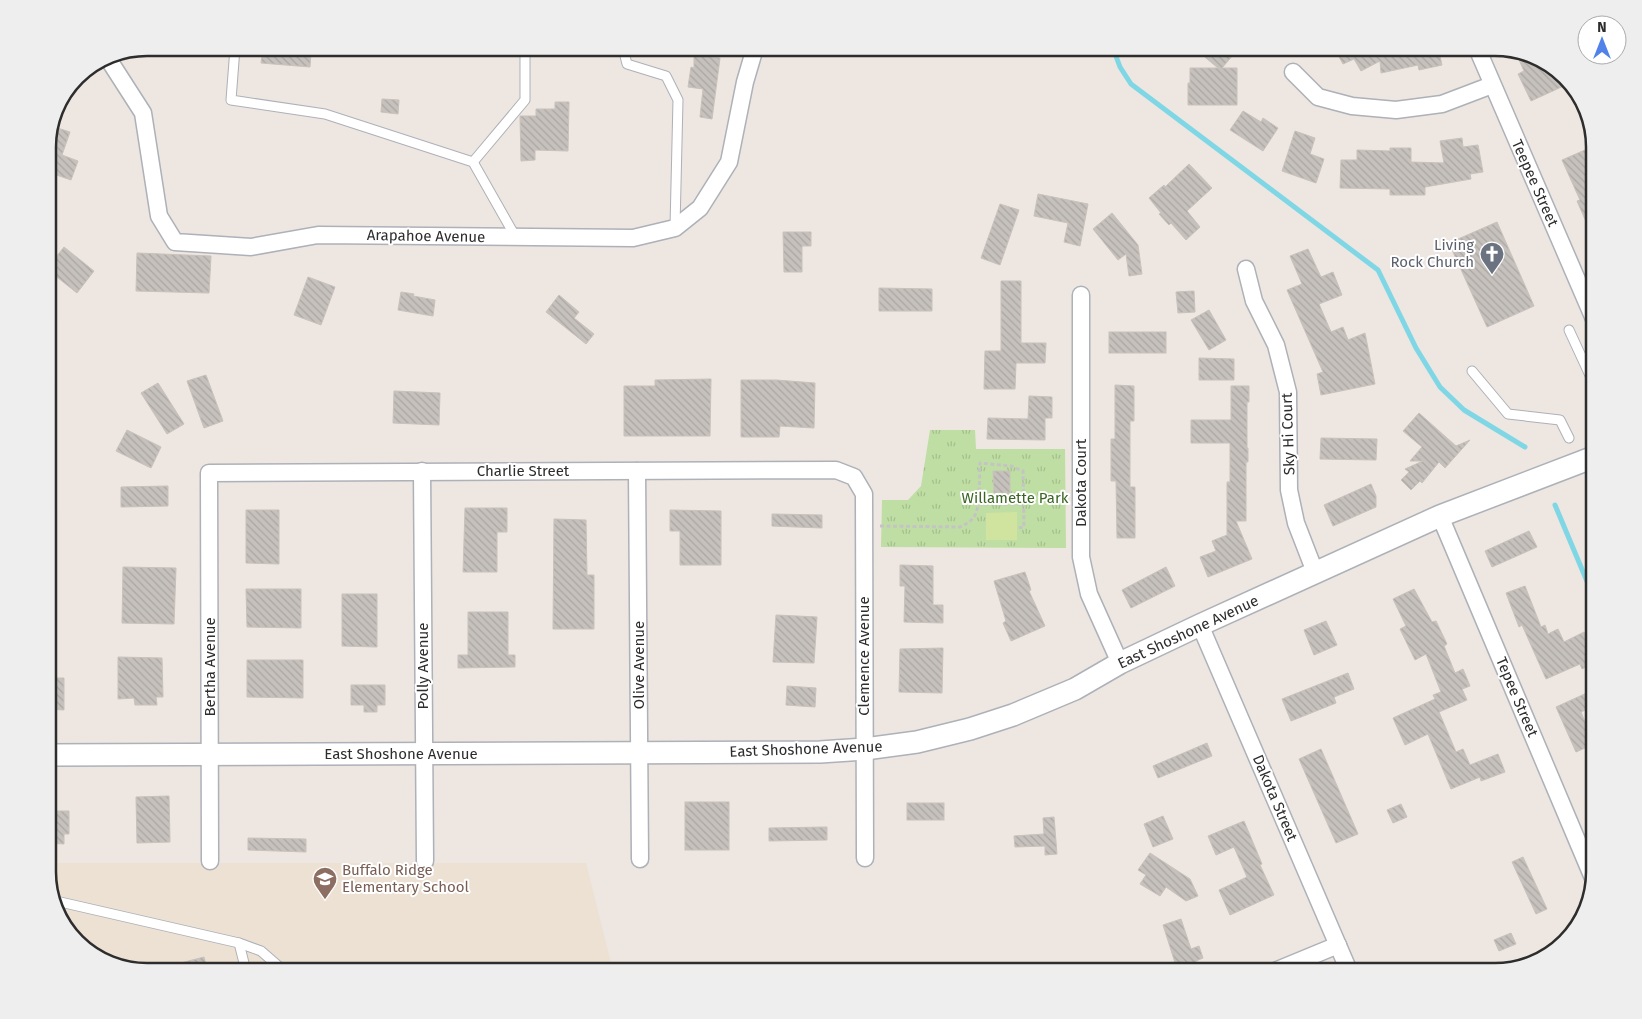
<svg xmlns="http://www.w3.org/2000/svg" width="1642" height="1019" viewBox="0 0 1642 1019" font-family="'Fira Sans',sans-serif">
<style>
.education{fill:#ede1d3}
.park{fill:url(#park-tufts)}
.pitch{fill:#d0e4a0}
.lines{fill:none;stroke-linecap:round;stroke-linejoin:round}
.stream{stroke:#7fd7e5;stroke-width:5}
.building{fill:url(#building-back-hatch);stroke:#c9c2bb}
.service-casing{stroke:#adb1b8;stroke-width:11}
.minor-casing{stroke:#adb1b8;stroke-width:19}
.tertiary-casing{stroke:#adb1b8;stroke-width:24}
.path{stroke:#c4c4c4;stroke-width:3;stroke-dasharray:4 2.5;stroke-linecap:butt}
.service{stroke:#fff;stroke-width:9}
.minor{stroke:#fff;stroke-width:16}
.tertiary{stroke:#fff;stroke-width:21}
.labels{text-anchor:middle;dominant-baseline:central;stroke-width:4;stroke-linejoin:round;paint-order:stroke}
.street-label{font-size:15px;fill:#2d2d2d;stroke:#fff}
.worship-label{font-size:15px;fill:#5b616d;stroke:#fff;text-anchor:end}
.park-label{font-size:15px;fill:#396522;stroke:#fff}
.education-label{font-size:15px;fill:#785e54;stroke:#fff;text-anchor:start}
.rim{fill:none;stroke:#2d2d2d;stroke-width:2.5}
</style>
<defs>
<pattern id="park-tufts" width="24" height="20" patternUnits="userSpaceOnUse" patternTransform="scale(1.25)"><rect width="24" height="20" fill="#bfdea3"/><path d="M3 7l-1-3M5 7V3M7 7l1-3M15 17l-1-3M17 17v-4M19 17l1-3" fill="none" stroke="#a4bf8d"/></pattern>
<pattern id="building-back-hatch" width="6" height="6" patternUnits="userSpaceOnUse" patternTransform="scale(1.25)"><rect width="6" height="6" fill="#c6c1bc"/><path d="M-1 5l2 2M0 0l6 6M5-1l2 2" fill="none" stroke="#aaa6a2"/></pattern>
</defs>
<rect width="100%" height="100%" fill="#ede6e1"/>
<!-- education -->
<path class="education" d="M48,863h538l27,108h-466l-50,-13 -36,-36 -13,-44z"/>
<!-- park -->
<path class="park" d="M930,430h45l1,19h89l1,99 -185,-1 1,-47h26l13,-14z"/>
<!-- pitch -->
<path class="pitch" d="M1017,512v28h-31v-27z"/>
<g class="lines">
<!-- stream -->
<g class="stream">
<path d="M1113,48l7,19 11,17 247,186 38,78 24,39 24,23 61,37"/>
<path d="M1555,505l39,93"/>
</g>
</g>
<!-- building -->
<g class="building">
<path d="M263,48l48,4 -1,15 -49,-4z"/>
<path d="M1194,48h45l-17,20h15v37h-49v-22h2v-15h28z"/>
<path d="M1334,48h104l4,17 -23,5 -1,-5 -37,8 -1,-12 -19,10 -7,-12 -11,5z"/>
<path d="M1516,53l29,8 23,23 -37,17 -13,-27 6,-3z"/>
<path d="M694,55l26,3 -8,61 -12,-2 3,-28 -15,-2 3,-20 3,1z"/>
<path d="M382,99l17,1 -1,14 -17,-2z"/>
<path d="M555,102h14l-1,49 -33,-1v10l-14,1 -1,-45h16v-7h19z"/>
<path d="M1243,111l18,11 2,-4 15,10 -15,23 -33,-21z"/>
<path d="M51,126l19,6 -8,23 16,6 -7,19 -23,-8v-31z"/>
<path d="M1295,131l20,7 -5,16 14,5 -8,24 -34,-12z"/>
<path d="M1462,138l1,9 15,-2 5,27 -13,2 1,5 -46,8v8h-35v-6l-50,-1 1,-28h16v-10l33,1v-3h21v14l33,1 -4,-22z"/>
<path d="M1585,150l9,21v69l-17,-39 3,-1 -18,-40z"/>
<path d="M1189,164l23,24 -25,23 13,16 -14,13 -15,-17 -2,2 -10,-11 2,-1 -12,-15 15,-13 1,2z"/>
<path d="M1038,194l50,10 -8,42 -16,-4 4,-19 -34,-7z"/>
<path d="M1000,204l19,6 -19,55 -19,-7z"/>
<path d="M1112,213l26,32 4,29 -13,2 -3,-22 -8,6 -25,-31z"/>
<path d="M1497,222l37,84 -47,21 -38,-84z"/>
<path d="M783,232h28v14h-9v26h-18z"/>
<path d="M64,247l30,24 -17,22 -29,-23v-3z"/>
<path d="M1308,249l13,28 12,-5 9,23 -23,9 12,28 12,-5 5,13 17,-7 10,51 -54,11 -4,-21 6,-2 -36,-82 15,-6 -12,-28z"/>
<path d="M137,253l74,3 -2,37 -73,-2z"/>
<path d="M308,277l27,10 -14,38 -27,-10z"/>
<path d="M1001,281h20v62h25l-1,20h-29l-1,26h-31l1,-38h16z"/>
<path d="M879,288l53,1v22h-53z"/>
<path d="M1194,291l1,21 -17,1 -2,-21z"/>
<path d="M401,292l13,2 -1,2 22,4 -2,16 -35,-6z"/>
<path d="M559,295l20,17 -5,6 20,16 -8,10 -40,-32z"/>
<path d="M1209,310l17,30 -17,10 -18,-30z"/>
<rect x="1109" y="332" width="57" height="21"/>
<path d="M1199,358l35,1v21h-35z"/>
<path d="M206,375l17,46 -19,7 -17,-47z"/>
<path d="M711,379l-1,57h-86v-50h31v-6z"/>
<path d="M741,380h35l39,3 -1,45 -34,-2 -1,11h-38z"/>
<path d="M158,383l26,41 -17,10 -26,-41z"/>
<path d="M1115,385l19,1v35h-4v66h5v51h-18l-1,-57h-5v-42h4z"/>
<path d="M1231,386h18v16h-2v46h1v14h-2v59h-10l16,38 -44,18 -8,-20 16,-6 -4,-10 15,-6v-53h3v-39h-39v-23h40z"/>
<path d="M394,391l46,2 -1,32 -46,-2z"/>
<path d="M1029,396l23,1v21h-7v22l-58,-1 1,-21 40,1z"/>
<path d="M1419,413l37,33 14,-6 -25,28 -6,-6 -17,21 -2,-2 -9,9 -10,-10 8,-8 -4,-3 18,-8h-13l12,-14 -19,-16z"/>
<path d="M127,430l34,17 -10,21 -35,-17z"/>
<path d="M1321,438l56,1 -1,21 -56,-1z"/>
<path d="M993,471h17v22h-16z"/>
<path d="M1371,484l5,12v11l-43,19 -9,-21z"/>
<path d="M168,486v20l-47,1v-20z"/>
<path d="M465,508h42v24h-10v40h-34z"/>
<path d="M246,510h33v54l-33,-1z"/>
<path d="M670,510l51,1v54h-41v-34h-10z"/>
<path d="M772,514l50,1v13l-50,-2z"/>
<path d="M554,519l32,1 1,55h7v54h-41z"/>
<path d="M1529,531l8,16 -45,20 -7,-16z"/>
<path d="M900,565l33,1v39h10v18l-39,-1 1,-36h-5z"/>
<path d="M123,567l53,1 -2,56 -52,-1z"/>
<path d="M1166,567l9,19 -44,22 -9,-18z"/>
<path d="M1025,572l6,18 -2,1 16,35 -34,15 -8,-18 3,-2 -12,-40z"/>
<path d="M1525,586l16,41 4,-2 3,9 10,-5 6,13 20,-10 7,14 -2,1 5,11v5l-12,6 -2,-5 -34,15 -24,-54 -3,2 -13,-34z"/>
<path d="M246,589h55v39l-54,-1z"/>
<path d="M1414,589l18,33 4,-1 11,23 -3,2 11,27 8,-4 7,17 -8,3 5,11 -28,12 17,40 7,-3 7,16 28,-11 7,18 -24,9 -1,-4 -29,12 -23,-55 -23,11 -12,-27 42,-19 -2,-4 8,-3 -15,-38 -11,6 -15,-31 6,-3 -13,-27z"/>
<path d="M342,594h35v53l-35,-1z"/>
<path d="M468,612h40v43h7v12l-57,1v-13h10z"/>
<path d="M776,615l41,2 -3,46 -41,-1z"/>
<path d="M1326,621l11,24 -23,10 -10,-25z"/>
<path d="M943,648l-1,45 -43,-1 1,-43z"/>
<path d="M118,657l44,1 1,39h-7l1,8h-22l-1,-7 -16,1z"/>
<path d="M247,660h56v38l-56,-1z"/>
<path d="M1348,673l6,16 -20,8 2,6 -45,18 -9,-22z"/>
<path d="M48,678h16v32l-16,-1z"/>
<path d="M351,685h34v20h-8v7h-13v-7h-13z"/>
<path d="M787,686l29,2 -1,19 -29,-2z"/>
<path d="M1589,692l5,14 -13,6 13,32 -18,8 -20,-45z"/>
<path d="M1207,743l5,13 -54,22 -5,-12z"/>
<path d="M1321,749l37,85 -22,9 -37,-84z"/>
<path d="M169,796l1,46 -33,1 -1,-46z"/>
<rect x="685" y="802" width="44" height="48"/>
<rect x="907" y="803" width="37" height="17"/>
<path d="M1401,804l6,13 -14,6 -6,-13z"/>
<path d="M48,811h21v23h-5v10l-16,-1z"/>
<path d="M1163,816l10,23 -20,8 -9,-23z"/>
<path d="M1054,817l3,37 -12,1v-9l-30,1 -1,-11 30,-2 -1,-16z"/>
<path d="M1244,821l18,43 -2,1 14,30 -44,20 -11,-25 28,-13 -13,-30 -18,8 -8,-19z"/>
<path d="M827,827v13l-58,1v-13z"/>
<path d="M248,838l58,1v13l-58,-2z"/>
<path d="M1150,853l40,26 8,17 -12,5 -20,-14 -6,9 -20,-12 6,-9 -8,-5z"/>
<path d="M1523,857l24,52 -11,5 -24,-52z"/>
<path d="M1181,919l10,30 8,-3 4,12 -7,3 4,11h-22l-15,-47z"/>
<path d="M1511,933l5,11 -17,7 -5,-11z"/>
<path d="M204,957l4,15h-42l-1,-5z"/>
</g>
<g class="lines">
<defs>
<g id="service">
<path d="M235,48l-4,52 94,14 148,48 42,74"/>
<path d="M623,48l4,16 39,12 12,24 -3,127"/>
<path d="M473,162l52,-62v-52"/>
<path d="M1569,330l25,54"/>
<path d="M1472,371l36,43 52,6 9,18"/>
<path d="M56,901l183,42 22,8 23,20"/>
<path d="M239,943l7,28"/>
</g>
<g id="minor">
<path d="M1477,48l117,271"/>
<path d="M107,57l36,56 16,103 16,26 76,5 67,-12 315,3 42,-10 25,-20 29,-46 16,-80 10,-34"/>
<path d="M1293,72l25,25 34,9 44,4 46,-6 50,-19"/>
<path d="M1246,269l8,32 22,44 12,47 1,98 7,33 19,49"/>
<path d="M1081,295v262l8,37 31,69"/>
<path d="M422,471l3,390"/>
<path d="M637,471l3,388"/>
<path d="M1440,516l153,362"/>
<path d="M1200,625l149,346"/>
<path d="M210,861l-1,-388 627,-3 18,7 10,17 1,364"/>
<path d="M1275,971l63,-26"/>
</g>
<path id="tertiary" d="M48,755l772,-3 45,-3 52,-7 53,-13 43,-14 62,-26 45,-26 80,-38 240,-109 154,-59"/>
</defs>
<!-- service casing -->
<use href="#service" class="service-casing"/>
<!-- minor casing -->
<use href="#minor" class="minor-casing"/>
<!-- tertiary casing -->
<use href="#tertiary" class="tertiary-casing"/>
<!-- path -->
<g class="path">
<path d="M978,504h45"/>
<path d="M880,526l80,1c6,-3 12,-6 15,-12 6,-12 4,-38 5,-52l31,3 12,5 1,56 -7,1"/>
</g>
<!-- service -->
<use href="#service" class="service"/>
<!-- minor -->
<use href="#minor" class="minor"/>
<!-- tertiary -->
<use href="#tertiary" class="tertiary"/>
</g>
<!-- icons -->
<defs>
<symbol id="church-pin" viewBox="-11 -11 22 30"><path d="M0 17L-7.5 6A9.5 9.5 0 1 1 7.5 6Z" fill="#6b7280" stroke="#fff"/><path d="M-1.2-6h2.4v3.5h3.3v2.4h-3.3V6h-2.4V-.1h-3.3v-2.4h3.3Z" fill="#fff"/></symbol>
<symbol id="school-pin" viewBox="-11 -11 22 30"><path d="M0 17L-7.5 6A9.5 9.5 0 1 1 7.5 6Z" fill="#8d6e63" stroke="#fff"/><path d="M0-5L7-2L0 1L-7-2ZM-4 1L0 2.5L4 1V4Q0 6-4 4Z" fill="#fff"/></symbol>
</defs>
<g fill-rule="evenodd">
<use href="#church-pin" x="1478" y="240" width="28" height="38"/>
<use href="#school-pin" x="311" y="865" width="28" height="38"/>
</g>
<g class="labels">
<!-- street labels -->
<g class="street-label">
<text transform="translate(1535 183) rotate(66)">Teepee Street</text>
<text transform="translate(426 236) rotate(1)">Arapahoe Avenue</text>
<text transform="translate(1288 434) rotate(-92)">Sky Hi Court</text>
<text x="523" y="471">Charlie Street</text>
<text transform="translate(1081 483) rotate(-90)">Dakota Court</text>
<text transform="translate(1188 632) rotate(-25)">East Shoshone Avenue</text>
<text transform="translate(864 656) rotate(-90)">Clemence Avenue</text>
<text transform="translate(639 665) rotate(-90)">Olive Avenue</text>
<text transform="translate(423 666) rotate(-90)">Polly Avenue</text>
<text transform="translate(210 667) rotate(-90)">Bertha Avenue</text>
<text transform="translate(1517 697) rotate(67)">Tepee Street</text>
<text transform="translate(806 749) rotate(-2)">East Shoshone Avenue</text>
<text x="401" y="754">East Shoshone Avenue</text>
<text transform="translate(1275 798) rotate(67)">Dakota Street</text>
</g>
<!-- worship labels -->
<g class="worship-label">
<text x="1474" y="245">Living<tspan x="1474" dy="17">Rock Church</tspan></text>
</g>
<!-- park labels -->
<g class="park-label">
<text x="1015" y="498">Willamette Park</text>
</g>
<!-- education labels -->
<g class="education-label">
<text x="342" y="870">Buffalo Ridge<tspan x="342" dy="17">Elementary School</tspan></text>
</g>
</g>
<!-- crop -->
<path d="M0 0H1642V1019H0ZM147 56H1495A91 91 0 0 1 1586 147V872A91 91 0 0 1 1495 963H147A91 91 0 0 1 56 872V147A91 91 0 0 1 147 56Z" fill="#eee" fill-rule="evenodd"/>
<path class="rim" d="M147 56H1495A91 91 0 0 1 1586 147V872A91 91 0 0 1 1495 963H147A91 91 0 0 1 56 872V147A91 91 0 0 1 147 56Z"/>
<!-- north arrow -->
<g transform="translate(1602 40)"><circle r="24" fill="#ffffff" stroke="#ababab"/>
<path d="M0-4L9 19L0 12L-9 19Z" fill="#5182ea"/>
<text y="-8" font-size="14" font-weight="bold" text-anchor="middle" fill="#2d2d2d">N</text>
</g>
</svg>
